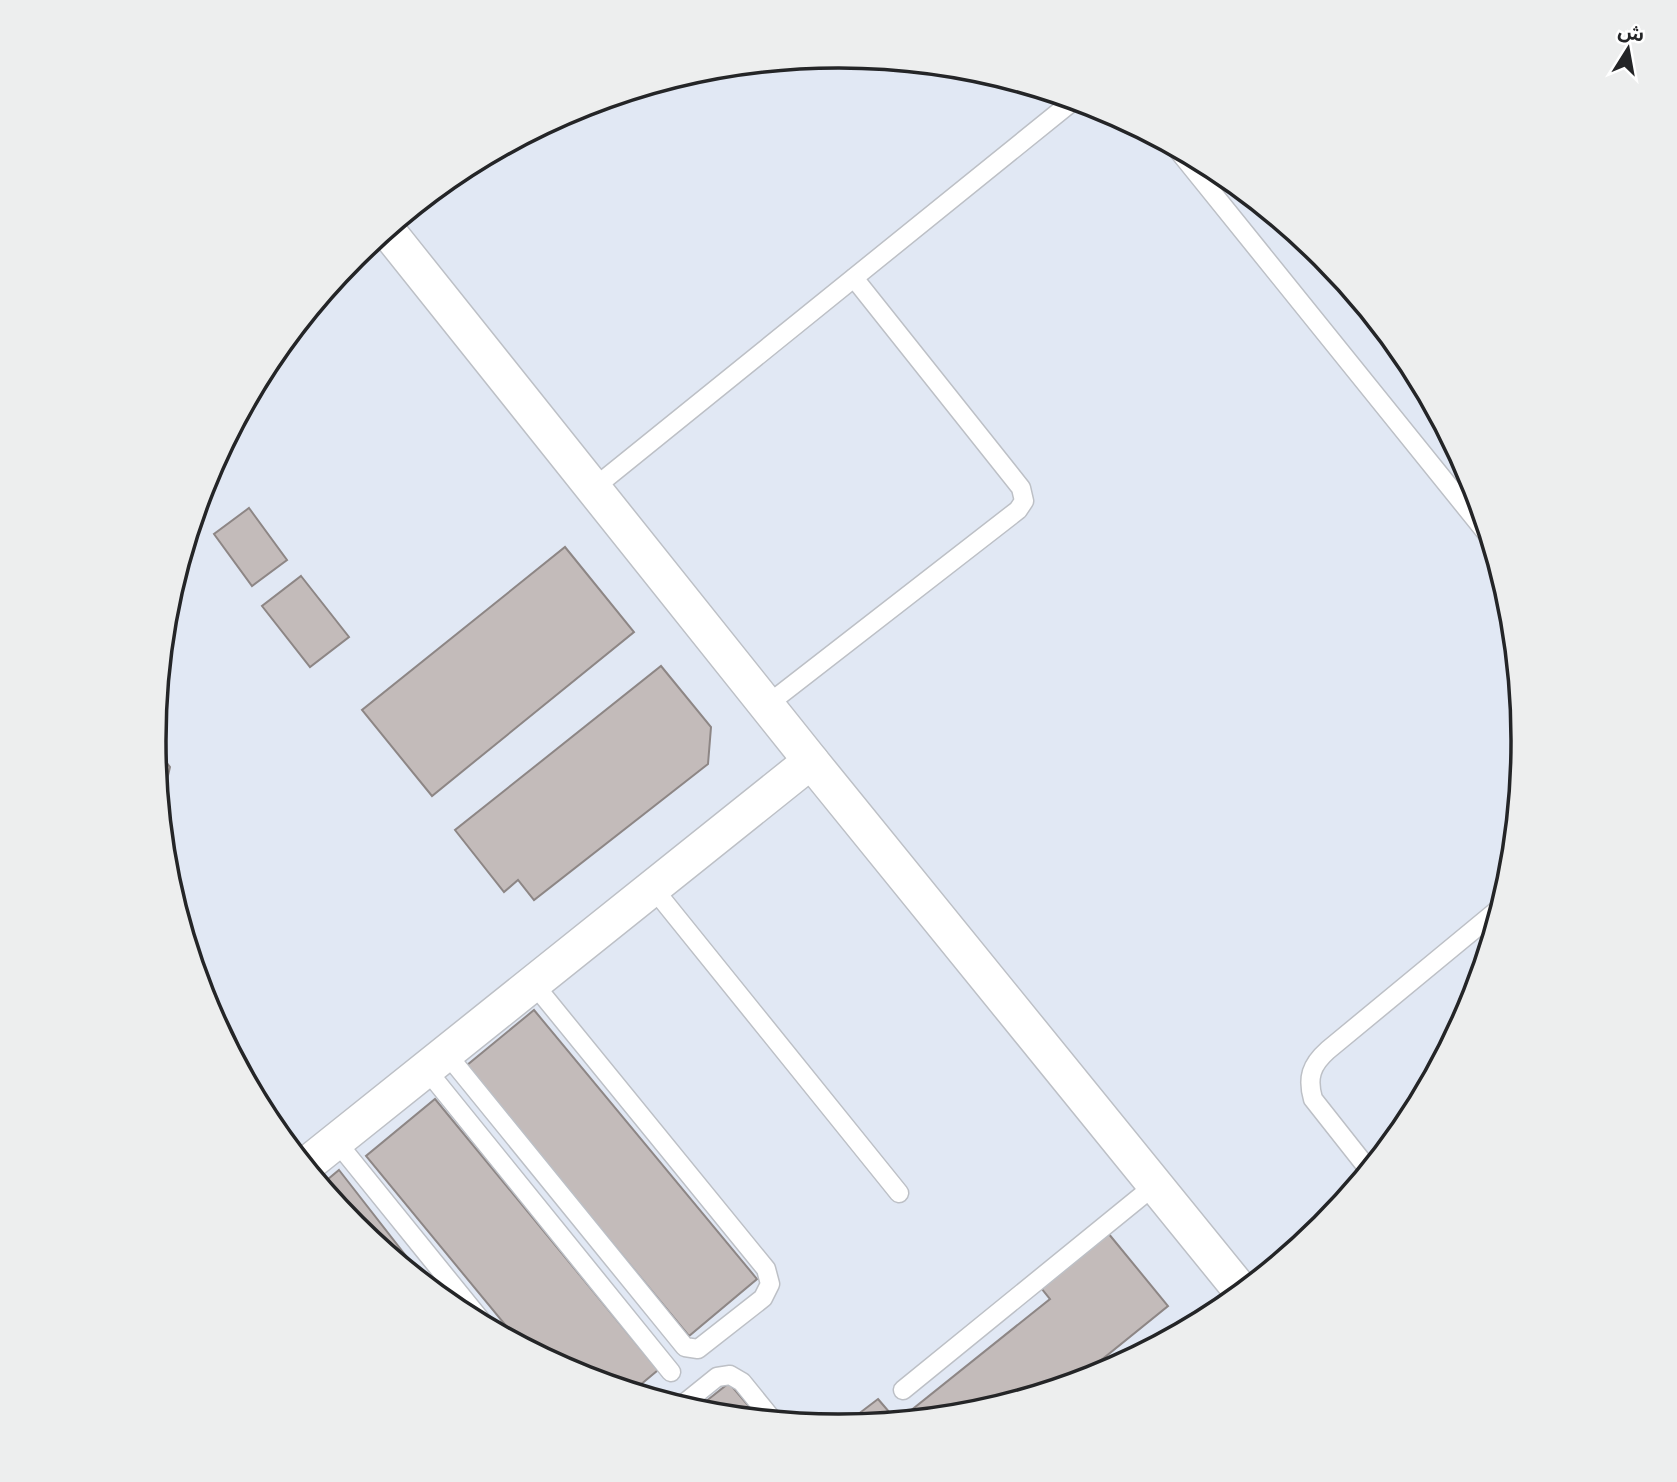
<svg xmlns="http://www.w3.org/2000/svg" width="1677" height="1482" viewBox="0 0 1677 1482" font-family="'Exo 2','Noto Sans Arabic',sans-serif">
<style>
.built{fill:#e1e8f4}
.building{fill:#c3bbba;stroke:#8d8685;stroke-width:2}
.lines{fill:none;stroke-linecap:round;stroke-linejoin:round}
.service-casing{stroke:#bdc0c6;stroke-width:21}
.minor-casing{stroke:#bdc0c6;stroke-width:38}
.service{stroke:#fff;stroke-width:18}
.minor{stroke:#fff;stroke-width:35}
.rim{fill:none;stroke:#242527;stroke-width:3.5}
</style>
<rect width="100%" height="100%" fill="#f3f6fc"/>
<!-- built -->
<circle class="built" cx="838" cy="741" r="683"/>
<!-- building -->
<g class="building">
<path d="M249,508l38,52 -35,26 -38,-52z"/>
<path d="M565,547l69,85 -202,164 -70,-86z"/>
<path d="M301,576l48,61 -39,30 -48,-61z"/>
<path d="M661,666l50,61 -3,37 -174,136 -16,-20 -14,12 -49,-62z"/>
<path d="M154,747l16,20 -7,30 -4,3z"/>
<path d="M534,1010l223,269 -68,57 -223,-270z"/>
<path d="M435,1099l223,271 -25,21 -57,-17 -55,-30 -155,-188z"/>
<path d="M339,1170l92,118 -77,-63 -33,-40z"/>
<path d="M1108,1233l60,73 -94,76 -102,31 -73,7 151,-121 -9,-11z"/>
<path d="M729,1383l30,35 -64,-8z"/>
<path d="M878,1399l18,21 -52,5z"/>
</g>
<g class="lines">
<defs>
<g id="service">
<path d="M1177,149l312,387"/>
<path d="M595,487l479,-387"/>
<path d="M767,705l251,-195 6,-9 -3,-13 -167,-210"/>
<path d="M653,888l246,305"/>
<path d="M446,1053l239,294 13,2 65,-51 7,-14 -4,-15 -233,-286"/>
<path d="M426,1069l245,303"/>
<path d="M336,1141l148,183"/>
<path d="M1369,1170l-56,-71c-6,-21 -2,-34 15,-49l172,-142"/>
<path d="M1215,1313l27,-22"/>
<path d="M903,1390l252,-205"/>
<path d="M681,1406l36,-29 13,-2 12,7 30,37"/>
</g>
<g id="minor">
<path d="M387,230l424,531 431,531"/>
<path d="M305,1166l506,-405"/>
</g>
</defs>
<!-- service casing -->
<use href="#service" class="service-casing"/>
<!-- minor casing -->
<use href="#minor" class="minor-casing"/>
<!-- service -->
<use href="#service" class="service"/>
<!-- minor -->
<use href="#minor" class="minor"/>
</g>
<!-- crop -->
<path d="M0 0H1677V1482H0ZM838 68H839A672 672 0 0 1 1511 740V742A672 672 0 0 1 839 1414H838A672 672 0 0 1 166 742V740A672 672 0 0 1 838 68Z" fill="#edeeee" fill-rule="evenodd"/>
<path class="rim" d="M838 68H839A672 672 0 0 1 1511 740V742A672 672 0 0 1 839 1414H838A672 672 0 0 1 166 742V740A672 672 0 0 1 838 68Z"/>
<!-- north arrow -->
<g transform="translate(1628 49) rotate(11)" stroke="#ffffff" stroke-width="5" paint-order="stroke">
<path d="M0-5L12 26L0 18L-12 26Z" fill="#242527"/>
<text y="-10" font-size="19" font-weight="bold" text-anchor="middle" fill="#242527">ش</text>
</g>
</svg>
